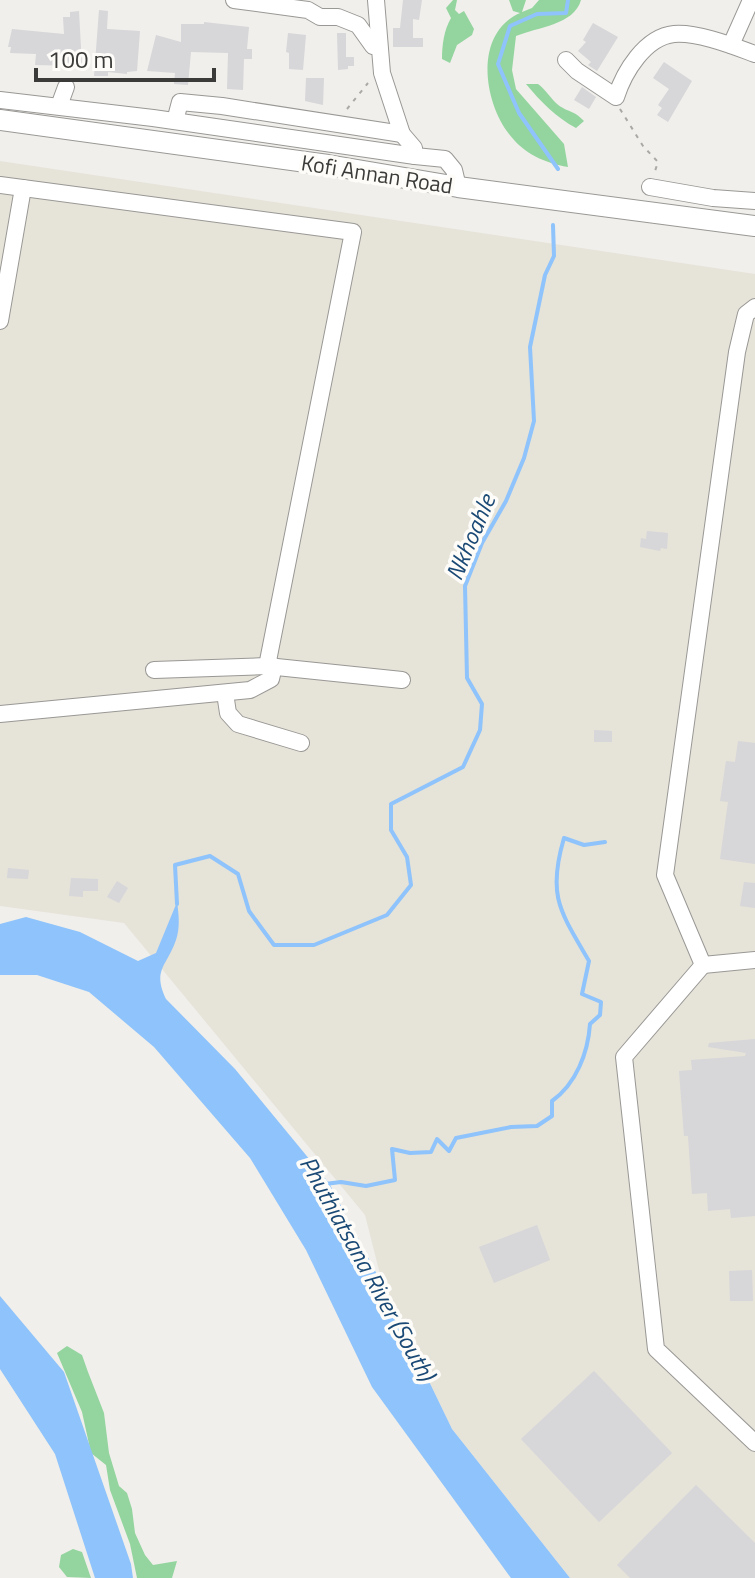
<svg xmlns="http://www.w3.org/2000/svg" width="755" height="1578" viewBox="0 0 755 1578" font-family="'Titillium Web',sans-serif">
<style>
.built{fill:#e6e3d9}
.green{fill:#94d59f}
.water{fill:#8ec3fb}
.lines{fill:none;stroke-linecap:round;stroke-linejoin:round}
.stream{stroke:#8ec3fb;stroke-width:4}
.building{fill:#d7d6d9}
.minor-casing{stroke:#999895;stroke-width:18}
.major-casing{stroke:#999895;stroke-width:22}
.path{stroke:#aaa9a6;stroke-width:2;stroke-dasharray:4 6;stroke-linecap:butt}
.minor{stroke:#fff;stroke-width:16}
.major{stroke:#fff;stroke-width:20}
.labels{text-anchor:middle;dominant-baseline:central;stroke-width:7;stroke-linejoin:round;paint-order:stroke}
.street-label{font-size:22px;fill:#3b3b39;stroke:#fdfcf9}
.water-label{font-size:24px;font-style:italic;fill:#1a4975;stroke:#fdfcf9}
</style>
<rect width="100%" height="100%" fill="#f0efeb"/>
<!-- built -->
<path class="built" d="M0,161l755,113v1304h-185l-118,-149 -69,-143 -18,-71 -241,-292 -124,-17z"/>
<!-- green -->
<g class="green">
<path d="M453,0h4l-2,10 4,4 5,-3 10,18 -2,6 -15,10 -7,18 -8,-4c0,-14 2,-29 9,-41l-5,-10z"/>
<path d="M509,0h17l-4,12 10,-4 7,-8h42c-7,25 -43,27 -65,36l-4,34 4,19 48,55 4,23c-23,-4 -44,-13 -59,-33 -26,-33 -35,-101 11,-121l-7,-2z"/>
<path d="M526,84h12c7,5 12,13 18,19 11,10 17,6 28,18l-8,7c-19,-10 -36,-27 -50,-44z"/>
<path d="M67,1346l15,9 6,17 16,41 5,40 10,33 8,7 5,16 3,24 10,22 8,10 24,-4 -5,17h-35l-7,-34 -20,-54 -4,-25 -15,-12 -9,-41 -25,-59z"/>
<path d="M73,1549l9,3 9,26 -24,-1 -8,-10 2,-12z"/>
</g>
<!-- water -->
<g class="water">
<path d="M177,902c2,13 3,26 -1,38 -9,26 -24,30 -10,59l69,70 94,114 54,103 69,143 118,149h-59l-139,-191 -66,-137 -56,-92 -96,-111 -65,-55 -52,-17h-37v-51l26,-7 54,15 58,29 18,-8z"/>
<path d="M0,1296l64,76 67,192 2,14h-38l-40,-124 -55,-85z"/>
</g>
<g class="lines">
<!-- stream -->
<g class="stream">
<path d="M558,169l-39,-56 -21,-49 12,-38 27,-12 29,-1 2,-13"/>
<path d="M177,904l-2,-39 35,-9 28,18 11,37 25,34h40l73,-30 24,-30 -4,-28 -16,-27v-26l72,-37 17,-37 2,-26 -15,-26 -2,-92 17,-43 24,-42 18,-43 10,-37 -4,-74 15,-72 9,-19 -1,-31"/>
<path d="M325,1184l16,-2 25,4 29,-6 -3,-31 18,4 21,-1 6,-13 12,12 7,-13 55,-11 26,-1 15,-10v-15c24,-17 36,-48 38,-77l10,-9 1,-13 -19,-8 7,-33c-29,-50 -42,-65 -25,-123l20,7 21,-3"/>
</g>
</g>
<!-- building -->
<g class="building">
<path d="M403,0h19l-3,20 -6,-1v19h10v9h-30v-19h7z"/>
<path d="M99,10l9,1 -1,18 33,2 -3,40 -10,1v2l-19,-2v4h-14z"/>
<path d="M79,11l3,55 -47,-1 1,-11 -26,-1 1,-6h-3l4,-18 52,5 -1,-17h7v-5z"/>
<path d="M204,22l45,5 -2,22h5v10h-8l-1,31 -16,-1 1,-36 -37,-1 -3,33 -14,-1 1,-11 -28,-2 9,-36 25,7v-18h23z"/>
<path d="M593,23l25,14 -21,34 -9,-6 3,-3 -13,-11 8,-9 -3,-2z"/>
<path d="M288,33l18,2 -3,35 -14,-1v-16l-3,-1z"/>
<path d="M337,33h9v24h8v9h-6v3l-10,1z"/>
<path d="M664,62l28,19 -24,41 -11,-7 5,-7 -4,-3 11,-16 -16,-11z"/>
<path d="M306,78h18l-1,27 -18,-4z"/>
<path d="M582,87l14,10 -7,12 -15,-9z"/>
<path d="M647,531l21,2 -1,16 -6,-1 -1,3 -20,-4 1,-9 5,1z"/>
<path d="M594,730l18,1v11h-18z"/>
<path d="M738,741l17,2v121l-35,-5 8,-57 -8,-1 6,-40 9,1z"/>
<path d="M8,868l21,2 -1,9 -21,-1z"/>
<path d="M71,878l27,1v12h-15v6l-14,-1z"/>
<path d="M117,881l11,7 -9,15 -12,-6z"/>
<path d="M744,882l11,1v25l-15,-2z"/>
<path d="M755,1039v177l-24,2 -1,-9 -22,2 -1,-18 -15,1 -4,-58h-4l-5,-65 13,-1 -1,-10 54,-4 1,-3 -38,-6 1,-4z"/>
<path d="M537,1225l13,35 -56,23 -15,-36z"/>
<path d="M752,1270l1,31h-23l-1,-30z"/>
<path d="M594,1371l78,82 -73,69 -78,-83z"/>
<path d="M696,1485l59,58v35h-125l-13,-13z"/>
</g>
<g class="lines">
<defs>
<g id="minor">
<path d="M234,0l74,10 12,7h18l20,8 15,21 6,1"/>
<path d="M376,0l6,73 20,61 12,14 1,8 30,3 9,11 4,17"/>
<path d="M731,45l20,-45"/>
<path d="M566,60l11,11 39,26c8,-25 29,-60 58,-63 24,-2 59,12 81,20"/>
<path d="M0,100l153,18 262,38"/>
<path d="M59,106l7,-19"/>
<path d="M175,121l5,-19 42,4 180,28"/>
<path d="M0,185l353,47 -86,434"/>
<path d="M650,187l63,11 42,3"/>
<path d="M755,307l-9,7 -9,38 -72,523 38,90 -79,92 32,292 99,94"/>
<path d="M0,321l23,-133"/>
<path d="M154,670l113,-4 135,14"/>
<path d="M225,693l3,20 10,11 63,19"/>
<path d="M0,714l250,-24 21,-11 3,-13"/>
<path d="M703,965l52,-5"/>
</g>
<path id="major" d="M0,120l328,45 130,22 297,39"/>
</defs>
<!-- minor casing -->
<use href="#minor" class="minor-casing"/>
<!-- major casing -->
<use href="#major" class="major-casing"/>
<!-- path -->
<g class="path">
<path d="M347,109l21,-26"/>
<path d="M620,109l23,37 15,16 -4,12"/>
</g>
<!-- minor -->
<use href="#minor" class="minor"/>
<!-- major -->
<use href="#major" class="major"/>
</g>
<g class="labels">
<!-- street labels -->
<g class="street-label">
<text transform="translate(377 174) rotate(9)">Kofi Annan Road</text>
</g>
<!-- water labels -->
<g class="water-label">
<text transform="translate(470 537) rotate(-67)">Nkhoahle</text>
<text transform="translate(368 1268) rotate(61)">Phuthiatsana River (South)</text>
</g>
</g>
<!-- scale -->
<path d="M36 68v12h178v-12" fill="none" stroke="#3b3b39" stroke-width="4"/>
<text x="48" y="68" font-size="24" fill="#3b3b39" stroke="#fdfcf9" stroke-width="6" paint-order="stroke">100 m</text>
</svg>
